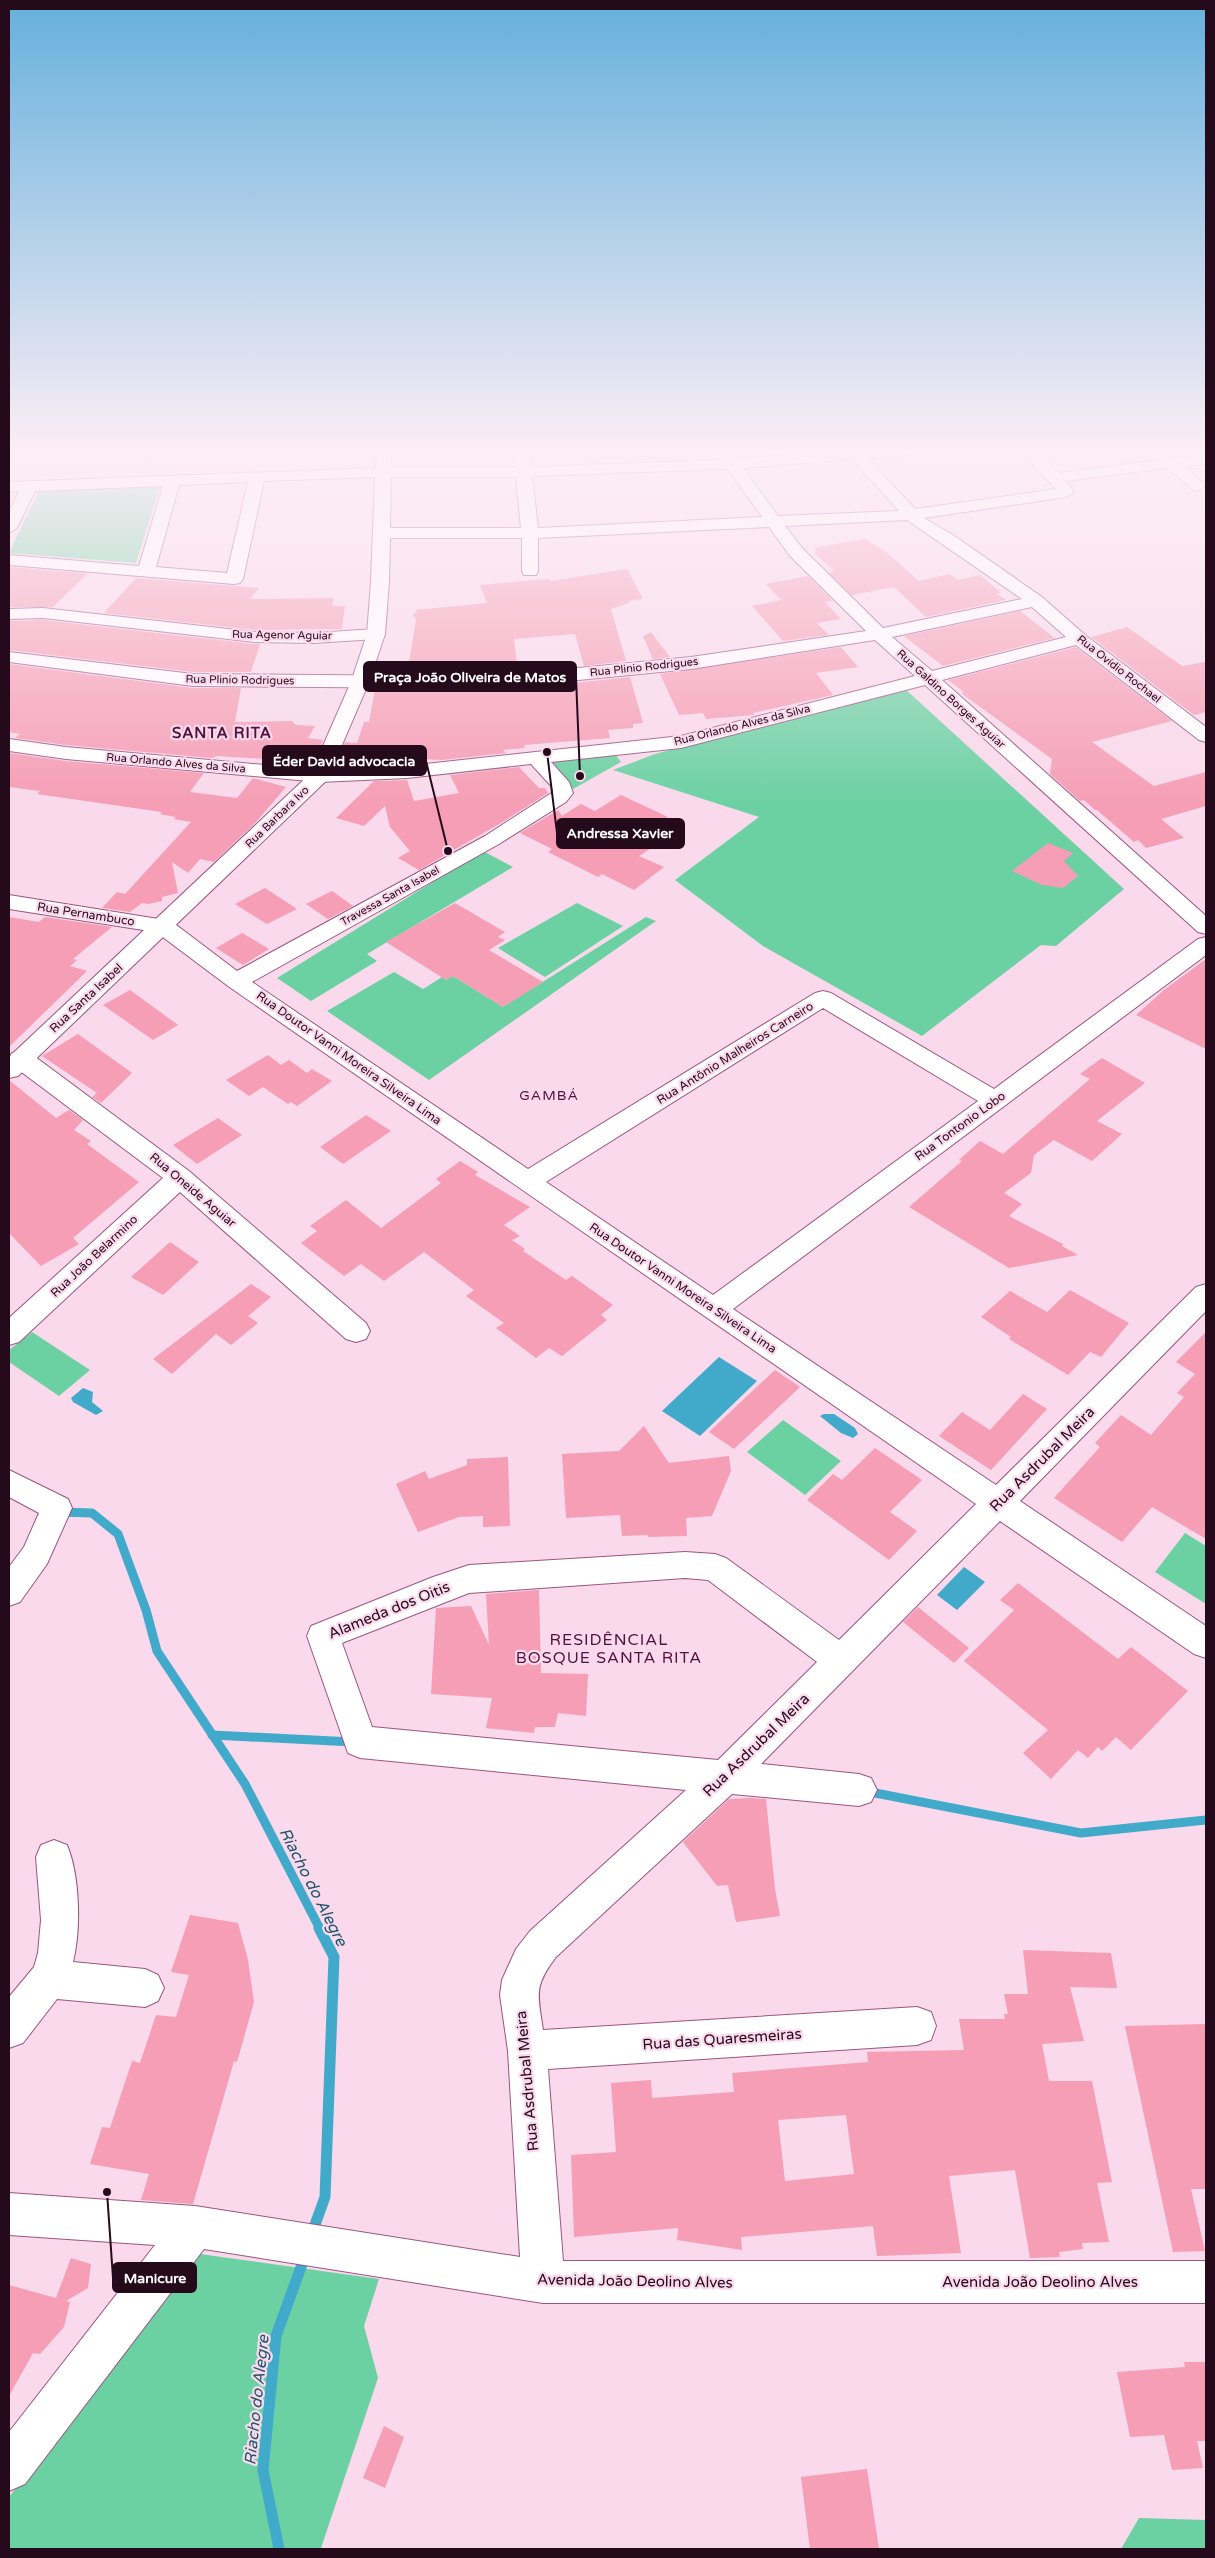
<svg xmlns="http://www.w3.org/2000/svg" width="1215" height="2558" viewBox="0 0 1215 2558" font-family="'Varela Round',sans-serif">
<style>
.green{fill:#6bd1a3}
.water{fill:#41aacb}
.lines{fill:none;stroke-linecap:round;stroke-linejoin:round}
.stream-far1{stroke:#41aacb;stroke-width:9}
.stream{stroke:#41aacb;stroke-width:11}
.building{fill:#f59eb5;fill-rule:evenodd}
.street-casing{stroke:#9a5581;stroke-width:2}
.secondary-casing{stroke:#9a5581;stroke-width:2}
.street{fill:#fff;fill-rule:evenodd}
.secondary{fill:#fff;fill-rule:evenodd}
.labels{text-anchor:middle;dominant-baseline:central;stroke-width:4.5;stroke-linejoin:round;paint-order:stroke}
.far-street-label{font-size:11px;fill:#250a1c;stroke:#f9d9eb}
.street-label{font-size:12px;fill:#250a1c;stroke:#f9d9eb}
.neighbourhood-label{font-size:14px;letter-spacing:1px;fill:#51123e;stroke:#f9d9eb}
.far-district-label{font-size:15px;font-weight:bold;letter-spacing:1px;fill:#51123e;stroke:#f9d9eb}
.near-street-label{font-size:15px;fill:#250a1c;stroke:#f9d9eb}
.near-neighbourhood-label{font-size:16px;letter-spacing:1px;fill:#51123e;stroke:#f9d9eb}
.near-water-label{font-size:16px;font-style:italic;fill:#1e5769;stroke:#f9d9eb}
.leader{fill:none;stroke:#250a1c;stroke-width:2}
.callout-dot{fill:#250a1c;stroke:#f9d9eb;stroke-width:2}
.callout{fill:#250a1c;stroke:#250a1c;stroke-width:2}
.callout-label{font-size:14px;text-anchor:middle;font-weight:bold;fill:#fff}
</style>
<rect width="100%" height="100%" fill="#f9d9eb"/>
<!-- green -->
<g class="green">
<path d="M160,487l-24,76 -127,-10 30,-62z"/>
<path d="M904,688l220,201 -68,57 -15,-1 -119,91 -159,-90 -88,-66 84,-63 -146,-47 42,-16z"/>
<path d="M615,754l6,8 -48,27 -23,-29z"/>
<path d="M483,851l30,16 -146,87 10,7 -66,40 -34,-23z"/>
<path d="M577,903l46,23 -78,51 -47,-29z"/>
<path d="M646,917l10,4 -227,159 -102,-69 67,-39 29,17 19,-12 4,3 7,-4 50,31z"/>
<path d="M32,1332l58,38 -31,26 -50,-34v-12z"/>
<path d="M783,1420l58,41 -36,34 -58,-43z"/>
<path d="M1185,1533l21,13v58l-51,-32z"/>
<path d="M200,2254l179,25 -15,47 14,52 -57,170 -312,1v-52z"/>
<path d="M1139,2518l67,2v29h-85z"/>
</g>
<!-- water -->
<g class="water">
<path d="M719,1357l38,24 -57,55 -38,-25z"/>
<path d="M83,1388l10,4 -1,10 11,9 -7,4 -23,-13 -2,-4z"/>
<path d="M824,1414h10l21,14 3,6 -5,4 -12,-5 -21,-17z"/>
<path d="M964,1567l21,15 -28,28 -20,-15z"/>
</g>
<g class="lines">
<!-- stream-far1 -->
<g class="stream-far1">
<path d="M60,1512l32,1 26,21 28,76 11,41 88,133 75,145"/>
<path d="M212,1735l141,7"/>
<path d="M865,1791l216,42 125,-13"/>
</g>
<!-- stream -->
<g class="stream">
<path d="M312,2233l13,-36 9,-240 -15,-29"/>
<path d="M279,2549l-16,-79 13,-134 29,-80"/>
</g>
</g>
<!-- building -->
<g class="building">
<path d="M865,539l21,13 33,29 30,-7 9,6 22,-5 21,18h-5l10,7 -80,17 -32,-30 -42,8 -23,-22 6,-2 -21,-18 4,-1 -4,-4z"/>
<path d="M9,567l75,6 3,1 -34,33h-44z"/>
<path d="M627,569l16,30 -15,2 1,2 -18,6 15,52 -42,5 -9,-32 -61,5 4,32 -111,3 9,-54 -3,-7h4l-1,-3 71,-7 -7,-18 69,-6 1,2z"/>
<path d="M808,576l25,25 -8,1 16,17 -24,4 12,12 -46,6 -31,-35 29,-6 -15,-16z"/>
<path d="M136,578l123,10 -9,11 84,-1 -2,8h13l-3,23 -87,1 -151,-17z"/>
<path d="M1020,611l35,27 -112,28 -39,-30z"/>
<path d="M43,620l212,24h5l-9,28h-58l-184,-22v-29z"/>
<path d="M1127,627l55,39 24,-4v50l-12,3 -103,-78z"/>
<path d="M651,632l19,25 -17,2 -10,-23z"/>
<path d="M841,647l17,20 -42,6 17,22 -80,18 1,2 -48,4 -3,-6 -24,2 -19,-41z"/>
<path d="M1076,647l96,74 -80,21 62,44 52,-14v34l-45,13 23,19 -38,10 -8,-8 -4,2 -37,-32h-2l-11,-10 -4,1 -30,-27 2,-15 -91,-66 3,-1 -16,-12z"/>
<path d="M9,664l184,24h48l-6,34 57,-1 4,4 19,1 -7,12 15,2 -9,22 -96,-6 -7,2 -145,-13 -51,-7 5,-4 -11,-2z"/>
<path d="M630,677l13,46 -10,1v4l-25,2 2,8 -86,7 1,3 -22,2 3,3 -64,7 -41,-2 2,6 -67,-1 9,-21 12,1 7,-21h5l6,-33 162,-2z"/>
<path d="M9,753l57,8 138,12 -14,19 47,6 16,-20 33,9 -30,35 -42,40 -14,-3 -12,14 -16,-11 6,31 -16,4v4l-14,3 -6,-1 -12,9 -28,-4 15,-16 8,2 66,-72 -17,-3 2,-2 -16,-3 2,-2 -125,-18 3,-3 -31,-4z"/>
<path d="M519,767l20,21h6l3,5 -47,30 -82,47 -21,-12 12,-7 -20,-24 -5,-21 -21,20 -28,-8 38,-37 33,-1 7,21 45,-8 -9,-18z"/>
<path d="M621,795l47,22 -27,17 18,9 -20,13 25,11 -30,23 -32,-16 -4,3 -50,-25 4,-3 -32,-16 38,-23 4,6 19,-12 14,7z"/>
<path d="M1048,843l25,10 -9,8 14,15 -15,12 -21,-3 -30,-14z"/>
<path d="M265,888l32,21 -30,15 -32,-20z"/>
<path d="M332,891l21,15 -25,13 -22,-15z"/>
<path d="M455,903l50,29 -7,5 7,3 -16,10 54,32 -40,25 -50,-31 -7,4 -60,-38z"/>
<path d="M9,917l30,5 6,-5 67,10 -39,32 4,1 -7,6 17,5 -78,76z"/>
<path d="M242,933l27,16 -26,16 -27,-17z"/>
<path d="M1206,959v90l-70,-34 28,-25z"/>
<path d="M130,990l48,35 -25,15 -50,-35z"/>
<path d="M78,1034l54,39 -31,30 -9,-6 5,-4 -55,-37z"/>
<path d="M268,1055l13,10 8,-5 18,13 5,-4 20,12 -35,25 -6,-4 -3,2 -25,-17 -14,9 -23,-16z"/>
<path d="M1102,1058l43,25 -48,38 25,13 -30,27 -38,-21 -20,15 -3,18 -27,20 18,11 -13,12 54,28 -1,2 16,9 -69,13 -100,-61 53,-46 -3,-1 21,-19 23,13 87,-75 -10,-5z"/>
<path d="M9,1080l47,38 13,-8 14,10 -9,10 17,11 -4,3 52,38 -66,56 6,6 -38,22 -32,-33z"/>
<path d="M366,1115l25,16 -48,33 -23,-17z"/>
<path d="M218,1118l24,17 -45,29 -24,-19z"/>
<path d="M460,1161l18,11 -3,3 55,32 -26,18 16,11 -8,4 13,9 -2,2 43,29 6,-4 41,29 -12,10 6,5 -45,36 -13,-8 -13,10 -40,-30 8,-5 -38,-27 8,-6 -50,-38 -40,29 -23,-17 -17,12 -43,-33 16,-12 -7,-5 36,-26 35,28 60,-45 -5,-4z"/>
<path d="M170,1242l29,20 -36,33 -32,-18z"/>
<path d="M251,1284l20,13 -23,19 10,7 -27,22 -15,-11 -44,40 -19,-15z"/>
<path d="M1070,1290l59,33 -28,34 -11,-5 -22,23 -59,-36 2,-2 -30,-20 29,-26 37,21z"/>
<path d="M1206,1332v207l-54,-32 -30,35 -68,-44 46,-51 -5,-4 26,-28 30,20 33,-38 -7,-4 18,-19 -19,-12z"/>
<path d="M775,1370l25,17 -66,62 -25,-17z"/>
<path d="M1023,1394l24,15 -56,61 -52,-34 23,-24 28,18z"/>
<path d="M644,1426l25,37 60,-7 2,15 -19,45 -26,2 1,18 -39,1v-2l-26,1 -2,-21 -54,3 -4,-64 57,-3z"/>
<path d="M875,1448l47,32 -32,32 27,19 -28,29 -82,-60 26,-26 9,6z"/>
<path d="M508,1457l2,69 -27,1v-11l-24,1 -41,15 -22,-48 29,-13 4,8 38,-14v-6z"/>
<path d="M1018,1583l100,76 13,-12 57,44 -57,59 -15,-13 -14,14 -4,-4 -10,11 -10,-8 -27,29 -28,-26 25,-23 -84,-69 50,-51 -14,-10z"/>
<path d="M539,1590l2,83 47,1 -2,42 -28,-3 -3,14h-20l-1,6 -48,-5 6,-30 -61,-4 5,-86 35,-2 18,39 -3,-51z"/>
<path d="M918,1607l51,41 -15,15 -51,-41z"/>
<path d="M750,1798l16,1 9,90 5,27 -44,6 -8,-37 -11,1 -34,-44 46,-43z"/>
<path d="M190,1915l48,8 10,37 6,42 -17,60 -3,-1 -41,143 -52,-4 8,-26 -59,-10 12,-37 8,1 22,-67 8,2 16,-48 20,2 13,-42 -18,-3z"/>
<path d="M1023,1950l88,3 6,35 -47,-1 14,54 -42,3 7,37h43l20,101 -15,1 12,59 -27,1 1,6 -24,3 1,5 -30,1 -15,-88 -66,6 12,77 -84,3 -4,-30 -132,11 1,13 -65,-10 1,-12 -104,9 -3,-82 45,-3 -5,-69 40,-3 1,18 82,-6 -2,-19 136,-11 -1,-10 97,-2 -5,-31h46l-1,-5h4l-4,-20h24zM846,2115l8,59 -69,7 -7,-61z"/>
<path d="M1206,2024v165h-15l14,62 -32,1 -48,-226z"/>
<path d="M71,2258l20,6 -3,24 -22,13 4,1 -6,25 -24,27 -7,-1 -24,43v-111l47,13z"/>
<path d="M1184,2362h22v79h-9l6,27 -31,2 -8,-35 -34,2 -13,-65 68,-5z"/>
<path d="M384,2426l20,11 -19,51 -22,-10z"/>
<path d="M867,2469l12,80h-69l-9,-72z"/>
</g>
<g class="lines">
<defs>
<g id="street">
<path d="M145,448h14v5l-8,5 -5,-2 -3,-3z"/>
<path d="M377,448h14v19h124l-1,-19h14l3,19 190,-7 -5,-7 8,-5 5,2 7,9 108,-8 -1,-3h98l-2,3 -5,2 -67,5 48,51 141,-20 -39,-41h15l28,25 99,-13 -4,-4 8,-5 12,7 31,-4v10l-22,2 22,20 -8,5 -6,-2 -24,-21 -102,13 8,11 -8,5 -142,21 29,17 89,62 43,38 121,92v15l-7,-2 -123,-95 -134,35 264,236v18l-8,-2 -273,-247 -244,63 -130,14 18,20 4,11 -7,9 -67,42 -247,138 276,187 287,-176 8,-2 8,2 163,96 204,-150 8,-2v18l-473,354 263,176 200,-198 10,-3v27l-186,190 186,125v32l-12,-4 -194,-133 -239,243 98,10 12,4 6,12 -6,12 -12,4 -127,-12 -176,163c-23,30 -18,38 -13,73l374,-23 14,5 5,14 -5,14 -14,5 -369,24 15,192h643v42h-663l-339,-54 -179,235 -16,7v-59l146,-187 -146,-10v-42l186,13 325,51 -12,-206 -8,-56 2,-15 14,-31 14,-18 156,-141 -326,-32 -12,-5 -41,-117 4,-10 122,-49 36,-12 216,-13 30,2 11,4 113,82 137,-136 -748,-518 -72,-54 -147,-23v-14l162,26 66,50 248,-135 68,-44 -1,-5 -21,-23 -124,14 -87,4 -254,-23 -57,-8v-12l57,8 254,23 87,-4 274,-30 234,-60 -40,-36 -184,29 -143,14 -101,5 -254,-2 -184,-24v-10l184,22 254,2 101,-5 143,-14 175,-26 -76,-75 -21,-29 -231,11v33l-2,4h-12l-2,-4v-33h-132l-1,44 -3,4h-12l-3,-4 4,-105 -111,4 -21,98 -3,4 -6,1 -225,-19v-10l130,11 24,-80 -128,5 -18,37 -8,5v-21l10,-21 -10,1v-10l367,-14zM852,459l47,52 -121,5 -35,-48zM728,469l34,48 -224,11 -6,-52zM391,477h125l5,51h-131zM248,482l-21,91 -71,-6 23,-82zM907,520l115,79 -139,29 -81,-80 -17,-22zM1032,607l34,30 -134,34 -40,-34zM823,1008l155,93 -265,194 -167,-113zM685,1578l23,2 109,82 -99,98 -346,-33 -30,-84 127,-50z"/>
<path d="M43,608l212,24 59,1 62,-4 6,1 3,4 -3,4 -6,1 -62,4 -59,-1 -212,-24 -34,1v-10z"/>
<path d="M21,1051l9,2 159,118 177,152 4,8 -4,8 -10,3 -10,-3 -166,-147 -161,150 -10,3v-27l154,-140 -151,-113 -3,-6 3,-6z"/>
<path d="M9,1470l59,29 4,9 -25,56 -27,38 -11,4v-39l15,-20 15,-34 -30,-16z"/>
<path d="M54,1840l13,5c13,31 14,85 6,117l72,7 13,6 6,13 -6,13 -13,6 -88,-8 -34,44 -14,5v-51l25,-30 4,-14 3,-33 -5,-63 5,-12z"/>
</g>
<path id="secondary" d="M380,577l6,1 3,4 -4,52 -16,48 -42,98 -309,296 -9,2v-21l302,-284 40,-91 16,-48 4,-52 3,-4z"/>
</defs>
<!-- street casing -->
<use href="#street" class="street-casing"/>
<!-- secondary casing -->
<use href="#secondary" class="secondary-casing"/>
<!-- street -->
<use href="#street" class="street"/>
<!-- secondary -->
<use href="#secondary" class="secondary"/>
</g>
<!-- sky -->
<linearGradient id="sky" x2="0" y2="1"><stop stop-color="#65b0dc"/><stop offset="0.56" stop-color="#fceef6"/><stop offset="1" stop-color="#fceef6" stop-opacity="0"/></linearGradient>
<rect width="1215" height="806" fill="url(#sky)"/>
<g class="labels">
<!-- far-street labels -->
<g class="far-street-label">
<text transform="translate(282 635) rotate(1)">Rua Agenor Aguiar</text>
<text transform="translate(644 667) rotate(-6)">Rua Plinio Rodrigues</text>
<text transform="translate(1119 669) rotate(38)">Rua Ovídio Rochael</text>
<text transform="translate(240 680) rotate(1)">Rua Plinio Rodrigues</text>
<text transform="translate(951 699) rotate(42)">Rua Galdino Borges Aguiar</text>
<text transform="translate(742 725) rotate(-14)">Rua Orlando Alves da Silva</text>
<text transform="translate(176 763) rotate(5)">Rua Orlando Alves da Silva</text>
<text transform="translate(277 817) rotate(-44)">Rua Barbara Ivo</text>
<text transform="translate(390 896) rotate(-29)">Travessa Santa Isabel</text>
</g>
<!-- street labels -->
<g class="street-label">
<text transform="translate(86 914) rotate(9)">Rua Pernambuco</text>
<text transform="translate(86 998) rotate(-43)">Rua Santa Isabel</text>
<text transform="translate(735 1053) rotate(-32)">Rua Antônio Malheiros Carneiro</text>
<text transform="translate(349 1058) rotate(35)">Rua Doutor Vanni Moreira Silveira Lima</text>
<text transform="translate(960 1126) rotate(-36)">Rua Tontonio Lobo</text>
<text transform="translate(193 1190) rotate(40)">Rua Oneide Aguiar</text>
<text transform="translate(94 1256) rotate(-43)">Rua João Belarmino</text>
<text transform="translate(683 1288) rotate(34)">Rua Doutor Vanni Moreira Silveira Lima</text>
</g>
<!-- neighbourhood labels -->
<g class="neighbourhood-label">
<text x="549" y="1095">GAMBÁ</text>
</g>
<!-- far-district labels -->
<g class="far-district-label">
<text x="222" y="733">SANTA RITA</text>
</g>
<!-- near-street labels -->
<g class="near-street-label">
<text transform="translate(1042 1459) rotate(-45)">Rua Asdrubal Meira</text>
<text transform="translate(389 1610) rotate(-22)">Alameda dos Oitis</text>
<text transform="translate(756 1745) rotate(-44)">Rua Asdrubal Meira</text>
<text transform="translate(722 2039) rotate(-4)">Rua das Quaresmeiras</text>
<text transform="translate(527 2081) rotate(-95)">Rua Asdrubal Meira</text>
<text transform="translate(635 2281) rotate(1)">Avenida João Deolino Alves</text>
<text x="1040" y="2282">Avenida João Deolino Alves</text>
</g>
<!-- near-neighbourhood labels -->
<g class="near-neighbourhood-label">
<text x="609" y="1640">RESIDÊNCIAL<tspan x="609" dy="18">BOSQUE SANTA RITA</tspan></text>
</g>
<!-- near-water labels -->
<g class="near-water-label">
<text transform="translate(313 1887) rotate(63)">Riacho do Alegre</text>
<text transform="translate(257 2400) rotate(-84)">Riacho do Alegre</text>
</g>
</g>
<!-- callouts -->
<path class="leader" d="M580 776L576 677M448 851L426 761M547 752L557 833M107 2192L113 2278"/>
<g class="callout-dot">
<circle cx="580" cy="776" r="5"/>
<circle cx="448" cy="851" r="5"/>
<circle cx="547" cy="752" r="5"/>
<circle cx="107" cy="2192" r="5"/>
</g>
<g class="callout">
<rect x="364" y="662" width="212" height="29" rx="5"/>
<rect x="263" y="746" width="163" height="29" rx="5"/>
<rect x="557" y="819" width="127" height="29" rx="5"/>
<rect x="113" y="2263" width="83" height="29" rx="5"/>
</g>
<g class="callout-label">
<text x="470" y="682">Praça João Oliveira de Matos</text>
<text x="344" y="766">Éder David advocacia</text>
<text x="620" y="838">Andressa Xavier</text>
<text x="155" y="2283">Manicure</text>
</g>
<!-- border -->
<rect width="1215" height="2558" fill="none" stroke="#250a1c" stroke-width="20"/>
</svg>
